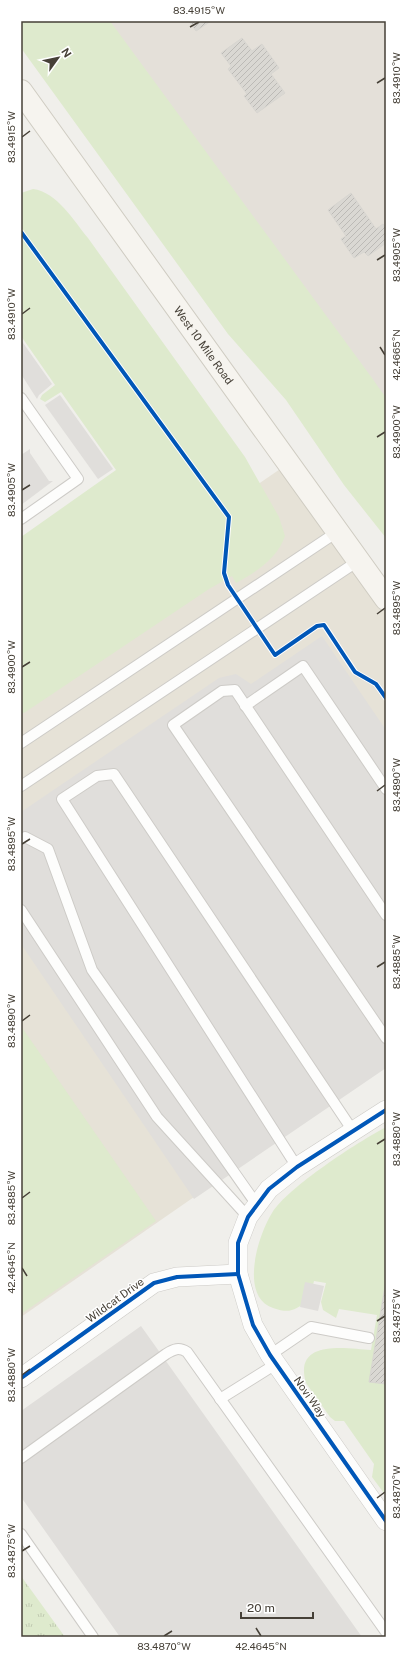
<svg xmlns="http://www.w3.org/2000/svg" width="407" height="1658" viewBox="0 0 407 1658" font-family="'Public Sans',sans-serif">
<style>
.residential{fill:#e4e0d9}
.education{fill:#e6e2d7}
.green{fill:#deeacd}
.park{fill:url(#park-tufts)}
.parking{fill:#e0dedb}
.building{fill:url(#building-hatch);stroke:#d8d6d1}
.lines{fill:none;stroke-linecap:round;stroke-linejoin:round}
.service-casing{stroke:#cdcbc7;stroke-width:12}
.minor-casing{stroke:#cdcbc7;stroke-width:20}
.secondary-casing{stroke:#cfccc2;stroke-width:24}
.service{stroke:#fdfdfc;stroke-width:10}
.minor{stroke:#fdfdfc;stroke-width:19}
.secondary{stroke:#f6f4ef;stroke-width:22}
.cycleway-casing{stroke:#fff;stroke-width:6}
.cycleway{stroke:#0057b8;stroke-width:4}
.ticks{fill:none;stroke:#464037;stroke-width:1.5}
.labels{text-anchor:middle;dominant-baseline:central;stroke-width:3;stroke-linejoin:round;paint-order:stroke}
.street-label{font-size:11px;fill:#464037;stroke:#fff}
.neatline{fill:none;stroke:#464037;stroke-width:1.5}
.ticks-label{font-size:10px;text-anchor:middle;fill:#464037}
</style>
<defs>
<pattern id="park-tufts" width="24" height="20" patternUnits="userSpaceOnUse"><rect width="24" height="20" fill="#deeacd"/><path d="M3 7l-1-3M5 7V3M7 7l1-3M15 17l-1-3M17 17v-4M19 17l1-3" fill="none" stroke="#c0cab1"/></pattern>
<pattern id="building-hatch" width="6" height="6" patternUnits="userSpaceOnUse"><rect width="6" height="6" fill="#dad8d3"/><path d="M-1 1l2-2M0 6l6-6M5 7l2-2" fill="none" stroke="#bcbab6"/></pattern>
</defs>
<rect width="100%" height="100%" fill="#f0efeb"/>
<!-- residential -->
<path class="residential" d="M60,21h326v455z"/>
<!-- education -->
<path class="education" d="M286,465l100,139v460l-365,253v-669z"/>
<!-- green -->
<g class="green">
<path d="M21,21h89l262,357 14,20v140l-42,-53 -58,-85 -58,-66 -207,-286z"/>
<path d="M33,189c24,3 41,32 55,49l157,219 34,60 6,19c-8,23 -29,36 -49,47l-4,-7 -23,13 -185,124 -3,-1v-175l95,-67 -55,-78 -16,10 -5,-3 2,-4 13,-10 -34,-49v-143z"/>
<path d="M21,1026l135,195 -135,93z"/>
<path d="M386,1127v369l-14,-19 2,-13 -30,-43h-9l-5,-4 -24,-34c-13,-44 39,-35 65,-33l6,-35 -38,-6 -3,9 -13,-8 -2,-8 5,-19 -12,-2 -5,19c-15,10 -18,14 -36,8 -34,-11 -15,-73 -1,-95 16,-26 86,-71 114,-86z"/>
</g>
<!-- park -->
<path class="park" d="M21,1576l44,61h-44z"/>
<!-- parking -->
<g class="parking">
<path d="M21,340l31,44 -13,11 -2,4 -16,-25z"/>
<path d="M60,395l53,74 -15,10 -53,-74z"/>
<path d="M30,449v4l19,28h4l-32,24v-50z"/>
<path d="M322,636l64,94v338l-192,131 -173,-255v-132l198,-134 17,-4 15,10z"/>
<path d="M305,1282l19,4 -6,25 -18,-4z"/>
<path d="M141,1326l221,311h-242l-99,-140v-29l2,-1 -2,-3v-53z"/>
</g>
<!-- building -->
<g class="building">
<path d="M189,21h22l-15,10z"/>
<path d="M242,38l10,13 10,-7 17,24 -8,6 14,19 -28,20 -13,-17 3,-2 -19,-25 3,-3 -10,-13z"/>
<path d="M351,193l25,36 7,-5 3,3v16l-18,13 -4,-4 -10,6 -13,-19 5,-3 -18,-26z"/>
<path d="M386,1280v104l-17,-2z"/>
</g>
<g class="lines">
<defs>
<g id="service">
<path d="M21,398l57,81 -57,40"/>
<path d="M245,706l58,-40 83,123"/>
<path d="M21,743l316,-211"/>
<path d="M21,786l337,-225"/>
<path d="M21,839l4,-2 23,12 44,121 165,235"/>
<path d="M21,910l136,207 91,100"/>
<path d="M386,915l-151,-225 -13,1 -49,34 213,313"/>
<path d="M297,1167l-235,-368 35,-23 17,-2 239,357"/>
<path d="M270,1355l41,-28 58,11"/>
<path d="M220,1399l56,-35"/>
<path d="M21,1458l145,-104c8,-5 13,-7 21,-2l199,280"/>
<path d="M21,1534l72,103"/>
</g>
<g id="minor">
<path d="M386,1110l-89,57 -28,22 -21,28 -10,26v31l15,51 17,30 116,166"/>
<path d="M21,1378l133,-95 23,-6 61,-3"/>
</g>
<g id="secondary">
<path id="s1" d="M21,91l365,508"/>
</g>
</defs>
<!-- service casing -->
<use href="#service" class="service-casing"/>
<!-- minor casing -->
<use href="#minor" class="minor-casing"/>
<!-- secondary casing -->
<use href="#secondary" class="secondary-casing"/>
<!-- service -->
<use href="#service" class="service"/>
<!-- minor -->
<use href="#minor" class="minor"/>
<!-- secondary -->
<use href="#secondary" class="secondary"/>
<defs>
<g id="cycleway">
<path d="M21,232l208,285 -5,56 4,12 47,70 42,-29 7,-1 31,47 21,12 10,14"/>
<path d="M386,1110l-89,57 -28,22 -21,28 -10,26v31l15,51 17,30 116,166"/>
<path d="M21,1378l133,-95 23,-6 61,-3"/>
</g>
</defs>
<!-- cycleway casing -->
<use href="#cycleway" class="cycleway-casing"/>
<!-- cycleway -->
<use href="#cycleway" class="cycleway"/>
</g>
<!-- ticks -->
<path class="ticks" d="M190,27l9,-5M377,83l8,-5M22,137l8,-6M377,260l8,-5M22,314l8,-6M380,347l5,8M377,437l8,-5M22,490l8,-5M377,614l8,-6M22,667l8,-5M377,791l8,-6M22,844l8,-5M377,967l8,-5M22,1021l8,-6M377,1144l8,-5M22,1198l8,-6M22,1268l5,8M377,1321l8,-5M22,1375l8,-6M377,1498l8,-6M22,1551l8,-5M256,1628l5,8M164,1636l8,-5"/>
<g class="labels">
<!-- street labels -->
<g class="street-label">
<text stroke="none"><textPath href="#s1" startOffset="313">West 10 Mile Road</textPath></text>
<text transform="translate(115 1300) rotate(-36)">Wildcat Drive</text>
<text transform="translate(310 1397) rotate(55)">Novi Way</text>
</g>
</g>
<!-- border -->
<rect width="407" height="1658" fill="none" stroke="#ffffff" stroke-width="44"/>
<!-- north arrow -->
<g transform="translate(58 58) rotate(57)" stroke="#ffffff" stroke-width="3" paint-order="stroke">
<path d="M0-3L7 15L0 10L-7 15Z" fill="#464037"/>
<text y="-6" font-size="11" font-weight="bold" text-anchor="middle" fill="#464037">N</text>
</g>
<!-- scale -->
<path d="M241 1612v6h72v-6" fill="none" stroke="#464037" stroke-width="2"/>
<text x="247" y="1612" font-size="12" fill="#464037" stroke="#ffffff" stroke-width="3" paint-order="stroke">20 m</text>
<rect x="22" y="22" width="363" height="1614" class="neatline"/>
<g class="ticks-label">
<text x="199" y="14">83.4915°W</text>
<text transform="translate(396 78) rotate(-90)" y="4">83.4910°W</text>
<text transform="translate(11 137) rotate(-90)" y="4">83.4915°W</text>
<text transform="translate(396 255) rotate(-90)" y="4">83.4905°W</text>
<text transform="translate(11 314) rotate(-90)" y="4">83.4910°W</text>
<text transform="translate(396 355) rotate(-90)" y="4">42.4665°N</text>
<text transform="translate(396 432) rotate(-90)" y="4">83.4900°W</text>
<text transform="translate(11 490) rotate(-90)" y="4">83.4905°W</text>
<text transform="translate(396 608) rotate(-90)" y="4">83.4895°W</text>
<text transform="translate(11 667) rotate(-90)" y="4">83.4900°W</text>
<text transform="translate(396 785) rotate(-90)" y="4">83.4890°W</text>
<text transform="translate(11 844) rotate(-90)" y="4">83.4895°W</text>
<text transform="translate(396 962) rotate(-90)" y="4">83.4885°W</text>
<text transform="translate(11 1021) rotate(-90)" y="4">83.4890°W</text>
<text transform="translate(396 1139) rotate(-90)" y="4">83.4880°W</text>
<text transform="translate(11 1198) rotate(-90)" y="4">83.4885°W</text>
<text transform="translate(11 1268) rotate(-90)" y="4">42.4645°N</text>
<text transform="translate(396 1316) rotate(-90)" y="4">83.4875°W</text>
<text transform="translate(11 1375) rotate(-90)" y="4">83.4880°W</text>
<text transform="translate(396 1492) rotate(-90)" y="4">83.4870°W</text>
<text transform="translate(11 1551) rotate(-90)" y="4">83.4875°W</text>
<text x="164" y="1650">83.4870°W</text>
<text x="261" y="1650">42.4645°N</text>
</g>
</svg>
